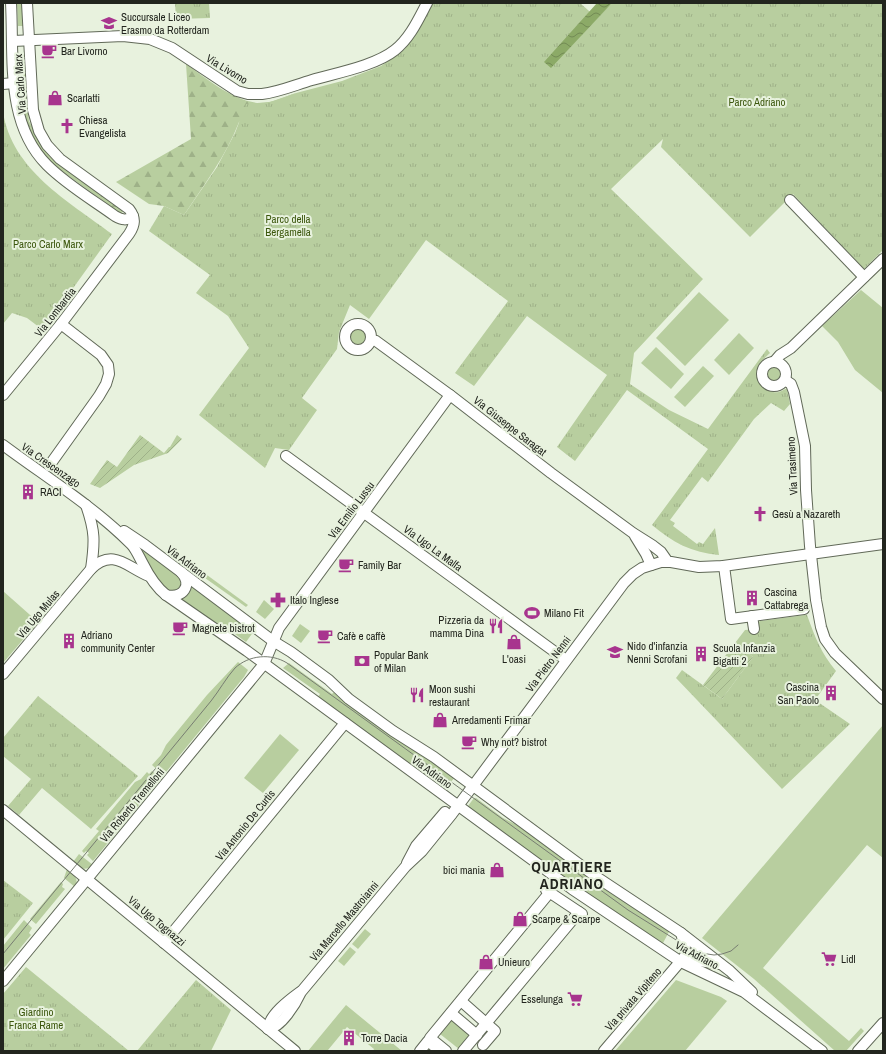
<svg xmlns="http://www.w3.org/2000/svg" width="886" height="1054" viewBox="0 0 886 1054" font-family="'Archivo Narrow',sans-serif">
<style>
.grass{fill:#b8ce9f}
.forest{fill:url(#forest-firs)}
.park{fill:url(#park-tufts)}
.garden{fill:url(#garden-furrows)}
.water{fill:url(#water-waves)}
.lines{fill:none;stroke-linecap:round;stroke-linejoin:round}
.minor-casing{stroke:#616958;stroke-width:12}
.minor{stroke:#fff;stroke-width:10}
.tram{stroke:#777d71;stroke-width:1}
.labels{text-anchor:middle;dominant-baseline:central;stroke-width:4;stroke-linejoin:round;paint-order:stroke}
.poi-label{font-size:11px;fill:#22251e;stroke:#e8f2de;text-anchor:start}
.street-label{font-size:11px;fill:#22251e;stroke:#e8f2de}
.park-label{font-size:11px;fill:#3c570d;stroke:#e8f2de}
.district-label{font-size:15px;font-weight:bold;letter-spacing:1px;fill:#22251e;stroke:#e8f2de}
</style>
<defs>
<pattern id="forest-firs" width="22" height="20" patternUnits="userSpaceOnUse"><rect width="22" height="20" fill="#b8ce9f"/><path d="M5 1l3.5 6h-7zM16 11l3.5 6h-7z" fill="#9eb188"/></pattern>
<pattern id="park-tufts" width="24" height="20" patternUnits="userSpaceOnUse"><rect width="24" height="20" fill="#b8ce9f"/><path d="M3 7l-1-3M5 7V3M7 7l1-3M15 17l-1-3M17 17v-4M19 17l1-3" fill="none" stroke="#9eb188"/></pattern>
<pattern id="garden-furrows" width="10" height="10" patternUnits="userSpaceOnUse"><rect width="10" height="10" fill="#b8ce9f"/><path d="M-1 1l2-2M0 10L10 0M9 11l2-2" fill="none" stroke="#9eb188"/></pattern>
<pattern id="water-waves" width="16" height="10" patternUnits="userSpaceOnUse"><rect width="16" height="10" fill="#8caa67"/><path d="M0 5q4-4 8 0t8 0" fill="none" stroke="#728a54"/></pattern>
</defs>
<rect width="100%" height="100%" fill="#e8f2de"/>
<!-- grass -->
<g class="grass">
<path d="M17,3h5l1,23h-5z"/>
<path d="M861,290l22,18v85l-28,-23 -17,-28 -16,-16z"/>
<path d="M699,292l30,28 -44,46 -29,-28z"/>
<circle cx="358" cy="337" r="10"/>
<path d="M739,333l15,15 -25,27 -15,-15z"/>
<path d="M656,347l28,27 -13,15 -30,-26z"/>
<circle cx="774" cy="374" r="10"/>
<path d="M703,366l11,10 -29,31 -11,-10z"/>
<path d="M139,546l39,28 3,9c0,4 -3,8 -8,8 -14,2 -28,-31 -34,-43z"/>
<path d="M207,575l41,30 -2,2 -41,-29z"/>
<path d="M192,585l62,46 -8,11 -22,-16 -14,-6 -17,-13 -13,-7 8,-7z"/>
<path d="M3,591l35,31 -35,41z"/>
<path d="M264,600l10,9 -9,10 -9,-7z"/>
<path d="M300,624l10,7 -9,12 -9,-7z"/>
<path d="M238,662l10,8 -4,7 -78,95 -2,-2 -3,3 -9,-8 9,-10 5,-10 41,-50z"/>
<path d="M289,663l43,31 2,-2 2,2 60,45 22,12 37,26 -5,6 -2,-1 -4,5 -24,-17 -11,-5 -92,-67 3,-4 -37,-26z"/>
<path d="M883,725v133l-16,-13 -104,123 86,73 12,-13 3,3 -18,20h-11l-81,-72 -52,-41z"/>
<path d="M280,734l19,16 -36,43 -19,-15z"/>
<path d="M152,771l9,7 -68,83 -6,-6 2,-2 -3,-2 -2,2 -2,-2 17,-20 -3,-2 39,-47 6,-3 6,-7 2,2z"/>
<path d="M474,798h2l27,20 16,8 96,70 55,34 -7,13 -57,-34 -138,-101v-2z"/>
<path d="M79,854l14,11c-8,7 -14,3 -20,-3z"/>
<path d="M67,869c6,5 13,10 8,18l-11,-9z"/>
<path d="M61,882l2,2 -1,3 3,2 -29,35 -6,-5z"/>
<path d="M24,920l8,8 -3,5 2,2 -28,34v-23z"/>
<path d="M365,929l6,5 -13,15 -6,-5z"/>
<path d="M350,947l6,5 -12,14 -6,-5z"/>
<path d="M676,980l45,17 6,4 -42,50h-70z"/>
<path d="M346,1005l56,46h-29l1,-2 -27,-22 -19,23v1h-20z"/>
<path d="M452,1020l18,15 -11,14 -19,-15z"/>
</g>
<!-- forest -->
<g class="forest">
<path d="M19,54h5l3,51 2,16 14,26 81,63 -3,4 -70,-51 -20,-25 -10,-32z"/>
<path d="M186,64c20,14 48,38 74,39 12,0 24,-6 36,-10l-57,29c-13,34 -35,63 -55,93l-20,-9 -15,-2 -33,-22 75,-43z"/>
</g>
<!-- park -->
<g class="park">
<path d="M175,3h34l1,15 -34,1z"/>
<path d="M433,3h147l17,15 15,-15h271v247l-19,19 -71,-75 -43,43 -89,-90 2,-8 -52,50 92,90 -69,74 -4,31 39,26 39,19 59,-80 3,4c-5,5 -12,10 -13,17 -2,12 10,24 22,22 3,-1 6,-3 8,-4l3,16 -6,7 -13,-8 -17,16 -46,63 -6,-5 -32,43 5,3 -2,3 24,18 2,-2 4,2 12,-16 4,27c-27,-2 -47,-13 -67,-30l56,-76 -81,-59 -52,71 -18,-14 50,-72 -80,-59 -53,70 -19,-13 53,-72 -82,-61 -57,79 -19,-14 -11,27 -2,17 -35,49 15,12 -28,40 -14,-2 -10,20 -66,-53 50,-67 -21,-32 -32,-23 14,-18 -61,-44 15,-25 20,9 33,-48 18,-34 11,-29 24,-2 26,-9 46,-12 39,-15 24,-17z"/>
<path d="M3,112c9,58 65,89 109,122l-69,96 -16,-12 -15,-5 -9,11z"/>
<path d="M805,615h2c8,22 14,38 29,56l-21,29 35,24 -68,65 -106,-111 6,-8 40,29 31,-42 -18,-14 10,-13 9,-1 6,-8z"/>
<path d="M38,696l100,80 -47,53 -49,-41 -23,27 -11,-9 23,-27 -28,-23v-18z"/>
<path d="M3,880l30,23 -30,37z"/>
<path d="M26,967l11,9 92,75h-126v-57z"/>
<path d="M196,980l35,30 -20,41h-74z"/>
</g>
<!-- garden -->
<g class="garden">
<path d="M140,435l24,18 5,-6h1l7,-12 5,4 -14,14 -34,12 -34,23 -10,-4 17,-24 10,7z"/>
<path d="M735,643l18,14 -31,42 -19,-14z"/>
</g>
<!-- water -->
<path class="water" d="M597,3h15l-61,65 -7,-6z"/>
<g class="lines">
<defs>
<g id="minor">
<path d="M11,3c3,55 -6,120 36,162 20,20 46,35 68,51 7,4 12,5 18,0"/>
<path d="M13,41l110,-5 27,3 22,9 65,43 11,3h14c17,-2 33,-9 50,-14 24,-7 63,-14 83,-30 15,-12 23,-30 32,-47"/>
<path d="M3,84l11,-1"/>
<path d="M790,200l74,77"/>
<circle cx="358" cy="337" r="13"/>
<path d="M371,340l5,1 74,54 101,78 82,60 19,12 9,7 7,10"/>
<circle cx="774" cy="374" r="12"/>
<path d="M774,362l6,-7 11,-7 92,-89"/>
<path d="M785,380l6,4 3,8 11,54 1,44 4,56 6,54 5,27 4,12 10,14 48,46"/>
<path d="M3,395l58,-71 68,-90c6,-9 7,-16 0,-25l-69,-50 -13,-14 -8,-14 -6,-21 -6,-107"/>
<path d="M3,445c43,32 90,61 128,99 5,5 8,13 12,20 6,12 13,23 23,31l81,56 325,238 109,73 63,30 78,59"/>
<path d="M286,456l280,204"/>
<path d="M49,466l50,-70 7,-12 3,-10 -1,-9 -7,-10 -40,-31"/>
<path d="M86,505c9,26 9,36 5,64"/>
<path d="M124,531l21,14 128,96 18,11 38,28 20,19 44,32 41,26 164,121 83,55 49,38 22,21"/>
<path d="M635,536l11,18 5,11"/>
<path d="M723,566h1l7,53 73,-10"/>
<path d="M166,595c17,4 27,-10 15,-23"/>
<path d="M752,616l2,13"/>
<path d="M3,674l88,-105c22,-22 37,-1 58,7"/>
<path d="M3,810l292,241"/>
<path d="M407,863l9,-17 29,-34"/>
<path d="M546,890l36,24"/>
<path d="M164,943l181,-220"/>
<path d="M681,962l11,-2 28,4"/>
<path d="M3,981l261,-317 15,-36 171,-233"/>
<path d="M461,1001l34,30 -12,14"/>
<path d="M451,1013l26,22"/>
<path d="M268,1029c13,-1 28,-26 33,-37l105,-126 16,-15 30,-37 172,-231 9,-9 9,-6 19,-6h10l28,5 24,-1 160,-22"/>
<path d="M268,1029c1,-14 21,-29 32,-37"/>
<path d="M420,1051l8,-10 7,6"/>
<path d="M446,1051l-16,-13 120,-146"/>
<path d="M463,1051l116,-139"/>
<path d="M604,1051l81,-95 1,-5 -5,-18"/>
<path d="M858,1051l25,-28"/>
</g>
</defs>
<!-- minor casing -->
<use href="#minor" class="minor-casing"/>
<!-- minor -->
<use href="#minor" class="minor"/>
<!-- tram -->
<path class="tram" d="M3,954l208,-253c8,-10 15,-23 24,-33 14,-13 36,-15 52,-5l341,247 61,38 12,5 13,2 8,-1 9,-3 7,-6"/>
</g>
<!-- icons -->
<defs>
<symbol id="school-bare" viewBox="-9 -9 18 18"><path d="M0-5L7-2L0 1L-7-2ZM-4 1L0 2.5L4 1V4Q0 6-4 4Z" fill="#a8348e" stroke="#e8f2de" stroke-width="2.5" paint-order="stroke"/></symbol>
<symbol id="cafe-bare" viewBox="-9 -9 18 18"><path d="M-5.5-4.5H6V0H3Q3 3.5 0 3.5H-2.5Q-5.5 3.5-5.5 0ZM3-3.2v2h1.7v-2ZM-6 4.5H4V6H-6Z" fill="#a8348e" stroke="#e8f2de" stroke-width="2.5" paint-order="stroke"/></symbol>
<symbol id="shop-bare" viewBox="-9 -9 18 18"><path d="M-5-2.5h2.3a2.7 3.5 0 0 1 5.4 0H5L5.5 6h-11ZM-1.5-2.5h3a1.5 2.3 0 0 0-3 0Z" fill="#a8348e" stroke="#e8f2de" stroke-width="2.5" paint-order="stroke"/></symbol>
<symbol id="church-bare" viewBox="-9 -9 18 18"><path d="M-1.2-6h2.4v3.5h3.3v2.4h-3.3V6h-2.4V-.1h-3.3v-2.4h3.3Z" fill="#a8348e" stroke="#e8f2de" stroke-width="2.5" paint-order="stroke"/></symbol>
<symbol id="building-bare" viewBox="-9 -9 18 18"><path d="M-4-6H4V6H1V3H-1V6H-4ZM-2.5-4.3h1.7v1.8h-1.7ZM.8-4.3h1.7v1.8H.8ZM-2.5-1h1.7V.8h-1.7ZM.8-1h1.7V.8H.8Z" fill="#a8348e" stroke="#e8f2de" stroke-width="2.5" paint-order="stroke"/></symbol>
<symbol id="pharmacy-bare" viewBox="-9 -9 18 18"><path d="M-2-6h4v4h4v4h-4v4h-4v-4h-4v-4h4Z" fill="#a8348e" stroke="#e8f2de" stroke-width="2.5" paint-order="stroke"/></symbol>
<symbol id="stadium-bare" viewBox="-9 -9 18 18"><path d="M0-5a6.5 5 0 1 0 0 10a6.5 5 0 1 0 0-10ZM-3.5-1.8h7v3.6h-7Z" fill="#a8348e" stroke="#e8f2de" stroke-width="2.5" paint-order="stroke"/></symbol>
<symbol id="restaurant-bare" viewBox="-9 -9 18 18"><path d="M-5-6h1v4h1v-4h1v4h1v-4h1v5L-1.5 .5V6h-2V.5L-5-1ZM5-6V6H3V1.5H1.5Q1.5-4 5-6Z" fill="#a8348e" stroke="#e8f2de" stroke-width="2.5" paint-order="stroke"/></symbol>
<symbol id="bank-bare" viewBox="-9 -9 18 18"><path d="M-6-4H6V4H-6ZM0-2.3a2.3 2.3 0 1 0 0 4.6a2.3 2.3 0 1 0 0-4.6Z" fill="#a8348e" stroke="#e8f2de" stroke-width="2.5" paint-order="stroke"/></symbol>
<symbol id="supermarket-bare" viewBox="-9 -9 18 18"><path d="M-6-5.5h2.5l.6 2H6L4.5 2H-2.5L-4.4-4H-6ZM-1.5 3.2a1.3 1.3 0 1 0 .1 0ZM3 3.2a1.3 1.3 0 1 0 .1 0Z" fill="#a8348e" stroke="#e8f2de" stroke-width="2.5" paint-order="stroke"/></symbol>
</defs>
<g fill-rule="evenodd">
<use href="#school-bare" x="98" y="12" width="22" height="22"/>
<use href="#cafe-bare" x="38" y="40" width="22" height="22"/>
<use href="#shop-bare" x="44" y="87" width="22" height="22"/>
<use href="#church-bare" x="56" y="115" width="22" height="22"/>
<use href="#building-bare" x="17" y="481" width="22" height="22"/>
<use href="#church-bare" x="749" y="503" width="22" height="22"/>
<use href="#cafe-bare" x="335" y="554" width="22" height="22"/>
<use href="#building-bare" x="741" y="587" width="22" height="22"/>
<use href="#pharmacy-bare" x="267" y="589" width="22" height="22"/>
<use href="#stadium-bare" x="521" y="602" width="22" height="22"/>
<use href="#restaurant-bare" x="485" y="615" width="22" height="22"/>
<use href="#cafe-bare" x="169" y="617" width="22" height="22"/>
<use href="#cafe-bare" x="314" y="625" width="22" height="22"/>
<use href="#building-bare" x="58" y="630" width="22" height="22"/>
<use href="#shop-bare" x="503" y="631" width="22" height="22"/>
<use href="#school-bare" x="604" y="641" width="22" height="22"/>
<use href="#building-bare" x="690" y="643" width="22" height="22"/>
<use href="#bank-bare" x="351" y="650" width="22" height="22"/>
<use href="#building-bare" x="820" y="682" width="22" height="22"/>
<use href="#restaurant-bare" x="406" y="684" width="22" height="22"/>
<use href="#shop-bare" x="429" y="709" width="22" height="22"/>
<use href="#cafe-bare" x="458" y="731" width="22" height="22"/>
<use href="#shop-bare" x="486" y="859" width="22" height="22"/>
<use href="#shop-bare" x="509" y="908" width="22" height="22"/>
<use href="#supermarket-bare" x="818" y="948" width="22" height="22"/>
<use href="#shop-bare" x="475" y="951" width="22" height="22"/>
<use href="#supermarket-bare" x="564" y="988" width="22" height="22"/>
<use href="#building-bare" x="338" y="1027" width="22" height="22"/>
</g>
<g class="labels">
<!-- poi labels -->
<g class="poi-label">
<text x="121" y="17">Succursale Liceo<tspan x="121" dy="13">Erasmo da Rotterdam</tspan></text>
<text x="61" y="51">Bar Livorno</text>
<text x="67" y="98">Scarlatti</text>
<text x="79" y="120">Chiesa<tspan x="79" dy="13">Evangelista</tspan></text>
<text x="40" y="492">RACI</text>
<text x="772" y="514">Gesù a Nazareth</text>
<text x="358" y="565">Family Bar</text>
<text x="764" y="592">Cascina<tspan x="764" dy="13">Cattabrega</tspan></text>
<text x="290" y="600">Italo Inglese</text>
<text x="544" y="613">Milano Fit</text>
<text x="484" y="620" text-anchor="end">Pizzeria da<tspan x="484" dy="13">mamma Dina</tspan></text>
<text x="192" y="628">Magnete bistrot</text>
<text x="81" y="635">Adriano<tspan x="81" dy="13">community Center</tspan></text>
<text x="337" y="636">Cafè e caffè</text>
<text x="627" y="646">Nido d'infanzia<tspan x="627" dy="13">Nenni Scrofani</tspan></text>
<text x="713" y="648">Scuola Infanzia<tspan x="713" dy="13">Bigatti 2</tspan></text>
<text x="374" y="655">Popular Bank<tspan x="374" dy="13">of Milan</tspan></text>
<text x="514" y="659" text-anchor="middle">L'oasi</text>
<text x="819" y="687" text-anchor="end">Cascina<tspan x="819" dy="13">San Paolo</tspan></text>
<text x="429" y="689">Moon sushi<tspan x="429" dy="13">restaurant</tspan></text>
<text x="452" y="720">Arredamenti Frimar</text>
<text x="481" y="742">Why not? bistrot</text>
<text x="485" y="870" text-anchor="end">bici mania</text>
<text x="532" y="919">Scarpe &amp; Scarpe</text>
<text x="841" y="959">Lidl</text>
<text x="498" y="962">Unieuro</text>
<text x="563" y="999" text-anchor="end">Esselunga</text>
<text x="361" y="1038">Torre Dacia</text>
</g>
<!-- street labels -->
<g class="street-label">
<text transform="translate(227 69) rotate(31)">Via Livorno</text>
<text transform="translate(20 84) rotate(-94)">Via Carlo Marx</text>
<text transform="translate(55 312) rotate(-52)">Via Lombardia</text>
<text transform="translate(510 426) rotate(38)">Via Giuseppe Saragat</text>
<text transform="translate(51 465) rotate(35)">Via Crescenzago</text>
<text transform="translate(792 466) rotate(-93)">Via Trasimeno</text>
<text transform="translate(351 510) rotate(-53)">Via Emilio Lussu</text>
<text transform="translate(433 548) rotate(36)">Via Ugo La Malfa</text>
<text transform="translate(187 562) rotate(37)">Via Adriano</text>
<text transform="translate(38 614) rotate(-50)">Via Ugo Mulas</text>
<text transform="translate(548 664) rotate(-53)">Via Pietro Nenni</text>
<text transform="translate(432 772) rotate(36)">Via Adriano</text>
<text transform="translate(132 805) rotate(-50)">Via Roberto Tremelloni</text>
<text transform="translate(245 825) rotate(-51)">Via Antonio De Curtis</text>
<text transform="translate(157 921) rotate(40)">Via Ugo Tognazzi</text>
<text transform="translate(344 921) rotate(-50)">Via Marcello Mastroianni</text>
<text transform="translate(697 955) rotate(28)">Via Adriano</text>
<text transform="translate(633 999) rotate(-49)">Via privata Vipiteno</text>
</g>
<!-- park labels -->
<g class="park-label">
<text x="757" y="102">Parco Adriano</text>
<text x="288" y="219">Parco della<tspan x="288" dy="13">Bergamella</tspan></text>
<text x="48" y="244">Parco Carlo Marx</text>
<text x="36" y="1012">Giardino<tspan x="36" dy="13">Franca Rame</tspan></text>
</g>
<!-- district labels -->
<g class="district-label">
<text x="572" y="866">QUARTIERE<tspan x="572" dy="17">ADRIANO</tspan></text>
</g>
</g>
<!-- border -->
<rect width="886" height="1054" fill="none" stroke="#22251e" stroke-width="8"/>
</svg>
